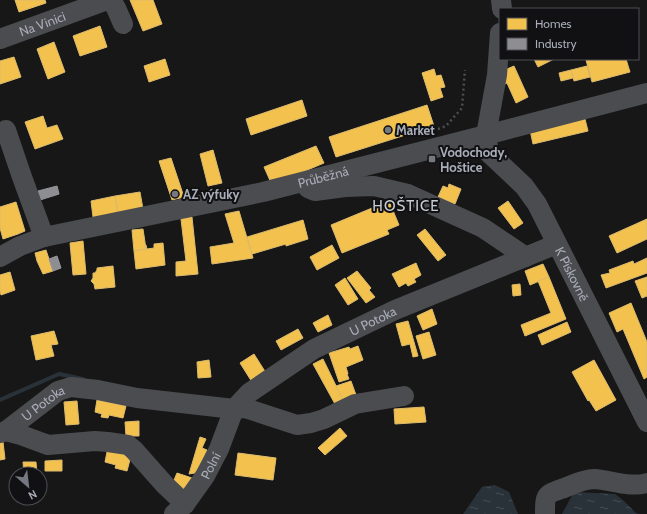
<svg xmlns="http://www.w3.org/2000/svg" width="647" height="514" viewBox="0 0 647 514" font-family="Cabin,sans-serif">
<style>
.water{fill:url(#water-ripples)}
.homes{fill:#f2c14e;stroke:#dcbb6e}
.industry{fill:#8d8d92;stroke:#95979d}
.lines{fill:none;stroke-linecap:round;stroke-linejoin:round}
.stream{stroke:#2a3239;stroke-width:4}
.path{stroke:#4d4e52;stroke-width:2.5;stroke-dasharray:2 3;stroke-linecap:butt}
.minor{stroke:#4b4c50;stroke-width:20}
.poi-dot{fill:#757880;stroke:#111113;stroke-width:1.5}
.labels{text-anchor:middle;dominant-baseline:central;stroke-width:4;stroke-linejoin:round;paint-order:stroke}
.street-label{font-size:13px;fill:#a8adb8;stroke:#111113}
.poi-label{font-size:13px;font-weight:bold;fill:#a8adb8;stroke:#111113;text-anchor:start}
.quarter-label{font-size:15px;letter-spacing:1px;fill:#c9ccd4;stroke:#111113}
</style>
<defs>
<pattern id="water-ripples" width="26" height="14" patternUnits="userSpaceOnUse"><rect width="26" height="14" fill="#2a3239"/><path d="M2 4q2-2 4 0t4 0M15 11q2-2 4 0t4 0" fill="none" stroke="#464d54"/></pattern>
</defs>
<rect width="100%" height="100%" fill="#171717"/>
<!-- water -->
<g class="water">
<path d="M495,485l14,7 9,22h-55l19,-27z"/>
<path d="M574,492l41,2 9,7 12,12 3,1h-77z"/>
</g>
<!-- homes -->
<g class="homes">
<path d="M15,0h30l1,3 -27,9z"/>
<path d="M130,0h23l9,24 -19,7z"/>
<path d="M100,26l7,21 -27,9 -7,-20z"/>
<path d="M54,42l11,30 -17,7 -11,-30z"/>
<path d="M14,57l7,20 -21,7v-23z"/>
<path d="M165,59l5,16 -21,7 -5,-16z"/>
<path d="M534,59h20l-16,8z"/>
<path d="M590,59h36l4,13 -38,10 -6,-22z"/>
<path d="M514,66l14,31 -12,6 -9,-20 -2,1 -5,-12z"/>
<path d="M587,66l3,11 -16,4 -3,-11z"/>
<path d="M434,69l2,7 5,-1 4,12 -5,1 3,9 -12,4 -9,-28z"/>
<path d="M571,70l2,8 -12,3 -2,-8z"/>
<path d="M302,100l5,16 -56,19 -5,-16z"/>
<path d="M427,105l7,21 -98,31 -7,-20z"/>
<path d="M584,115l4,16 -55,13 -3,-14z"/>
<path d="M43,116l4,12 10,-3 6,14 -28,10 -10,-27z"/>
<path d="M316,146l8,17 -52,22 -8,-18z"/>
<path d="M213,150l9,33 -14,3 -8,-32z"/>
<path d="M171,158l13,39 -12,3 -13,-39z"/>
<path d="M449,184l12,5 -6,15 -17,-7 5,-11 5,2z"/>
<path d="M140,192l3,17 -25,4 -3,-17z"/>
<path d="M115,196l3,17 -25,4 -2,-16z"/>
<path d="M389,201l10,24 -12,5 2,4 -47,19 -11,-28z"/>
<path d="M508,201l15,22 -9,6 -16,-21z"/>
<path d="M16,202l9,29 -7,3 -15,5 -3,-11v-21z"/>
<path d="M239,211l14,47 -41,6 -2,-17 24,-4 -9,-29z"/>
<path d="M192,217l6,57 -22,2v-14l10,-1 -5,-42z"/>
<path d="M647,219v20l-30,14 -8,-17z"/>
<path d="M303,220l5,19 -22,7v-2l-34,10 -5,-17z"/>
<path d="M143,229l3,20 -12,2 -2,-21z"/>
<path d="M425,229l21,26 -8,6 -21,-26z"/>
<path d="M83,241l3,33 -13,1 -3,-32z"/>
<path d="M163,243l2,22 -29,4 -2,-18 12,-2 -1,-4h1l1,4 7,-1v-4z"/>
<path d="M332,245l7,13 -22,12 -7,-13z"/>
<path d="M46,250l7,21 -10,3 -6,-13 -2,-8z"/>
<path d="M647,258v15l-41,15 -5,-13 9,-2 -1,-3 24,-9 1,3z"/>
<path d="M416,263l5,12 -7,4 2,3 -8,4 -2,-3 -7,4 -7,-13z"/>
<path d="M543,264l6,13 -19,8 -5,-14z"/>
<path d="M113,266l2,21 -20,2 -1,-5 -3,-3 2,-3v-5h2l2,-3v-2z"/>
<path d="M357,271l14,17 -2,2 6,7 -9,6 -19,-25z"/>
<path d="M10,272l5,18 -14,5 -1,-4v-16z"/>
<path d="M549,277l17,42 -41,17 -4,-11 30,-12 -13,-32z"/>
<path d="M647,277v19l-5,2 -7,-17z"/>
<path d="M345,278l13,21 -10,6 -13,-20z"/>
<path d="M520,284l1,11 -8,1 -1,-11z"/>
<path d="M631,303l16,39v35l-3,2 -21,-50 -6,3 -8,-19z"/>
<path d="M432,309l5,15 -14,6 -6,-14z"/>
<path d="M328,315l4,10 -14,7 -5,-9z"/>
<path d="M408,321l10,35 -5,1 -3,-13 -8,2 -6,-22z"/>
<path d="M567,322l4,10 -29,13 -4,-10z"/>
<path d="M298,329l5,9 -22,12 -5,-9z"/>
<path d="M54,331l4,13 -7,1 3,11 -18,4 -5,-24z"/>
<path d="M429,332l7,23 -13,4 -7,-23z"/>
<path d="M358,346l5,14 -17,7 2,7h-1l2,5 -10,3 -10,-29 20,-6 1,2z"/>
<path d="M254,354l12,19 -14,9 -12,-19z"/>
<path d="M323,359l20,41 -8,4 -22,-40z"/>
<path d="M209,360l2,17 -13,1 -1,-16z"/>
<path d="M594,360l22,40 -20,11 -7,-11 -1,1 -16,-29z"/>
<path d="M351,381l5,14 -13,5 -7,-14z"/>
<path d="M97,400l29,6 -3,12 -14,-3 -1,3 -7,-1 1,-3 -7,-2z"/>
<path d="M77,401l2,23 -13,1 -2,-23z"/>
<path d="M424,407l2,15 -31,2 -1,-15z"/>
<path d="M139,421v15h-13l-1,-14z"/>
<path d="M340,428l7,8 -22,19 -7,-7z"/>
<path d="M200,437l6,2 -4,9 5,2 -3,8 -9,15 -6,1z"/>
<path d="M3,442l2,17 -5,1v-17z"/>
<path d="M108,447l24,5 -5,19 -12,-3 1,-3 -11,-3z"/>
<path d="M238,453l38,5 -3,22 -38,-5z"/>
<path d="M62,460v11h-17v-10z"/>
<path d="M23,462h13l1,12h-13z"/>
<path d="M177,473l15,5 -7,15 -14,-6z"/>
</g>
<!-- industry -->
<g class="industry">
<path d="M57,186l2,8 -19,6 -2,-9z"/>
<path d="M57,256l4,12 -8,3 -4,-12z"/>
</g>
<g class="lines">
<!-- stream -->
<path class="stream" d="M0,400l59,-26 24,5"/>
<!-- path -->
<path class="path" d="M438,129l8,-3 16,-18 3,-38"/>
<!-- minor -->
<g class="minor">
<path d="M111,0l5,8 7,16"/>
<path d="M501,0l1,9"/>
<path id="s1" d="M500,33l-3,42 -11,60 3,18 35,33 13,18 110,218"/>
<path id="s2" d="M0,39l107,-39"/>
<path d="M6,130l16,47 22,60"/>
<path d="M308,188l7,3 30,-4 29,-1 34,8 75,34 43,29"/>
<path id="s3" d="M0,257l20,-11 24,-9 219,-45 223,-57 161,-42"/>
<path d="M6,431l15,4 27,10 47,-4 13,1 20,3 6,5 31,35 20,19"/>
<path id="s4" d="M0,433l6,-2 52,-40 13,-4 27,3 39,8 97,11 11,-1 52,17 14,-2 13,-4 31,-15 49,-8"/>
<path id="s5" d="M174,514l11,-10 20,-28 14,-27 15,-40 15,-16 65,-44 81,-39 162,-66"/>
<path d="M545,514c0,-20 0,-19 19,-26 10,-4 20,-9 30,-9 17,1 36,9 53,4"/>
</g>
</g>
<!-- markers -->
<g class="poi-dot">
<circle cx="388" cy="130" r="4"/>
<rect x="428" y="155" width="8" height="8" rx="2"/>
<circle cx="175" cy="194" r="4"/>
</g>
<g class="labels">
<!-- street labels -->
<g class="street-label">
<text stroke="none"><textPath href="#s2" startOffset="45">Na Vinici</textPath></text>
<text stroke="none"><textPath href="#s3" startOffset="334">Průběžná</textPath></text>
<text stroke="none"><textPath href="#s1" startOffset="270">K Pískovně</textPath></text>
<text stroke="none"><textPath href="#s5" startOffset="288">U Potoka</textPath></text>
<text stroke="none"><textPath href="#s4" startOffset="53">U Potoka</textPath></text>
<text stroke="none"><textPath href="#s5" startOffset="61">Polní</textPath></text>
</g>
<!-- poi labels -->
<g class="poi-label">
<text x="396" y="130">Market</text>
<text x="440" y="152">Vodochody,<tspan x="440" dy="15">Hoštice</tspan></text>
<text x="183" y="194">AZ výfuky</text>
</g>
<!-- quarter labels -->
<g class="quarter-label">
<text x="406" y="206">HOŠTICE</text>
</g>
</g>
<!-- legend -->
<rect x="499" y="8" width="140" height="52" fill="#111113" stroke="#4d4f55"/>
<rect x="507" y="18" width="20" height="12" fill="#f2c14e" stroke="#4d4f55"/>
<text x="535" y="28" font-size="12" fill="#a8adb8">Homes</text>
<rect x="507" y="38" width="20" height="12" fill="#8d8d92" stroke="#4d4f55"/>
<text x="535" y="48" font-size="12" fill="#a8adb8">Industry</text>
<!-- north arrow -->
<g transform="translate(28 486) rotate(152)"><circle r="19" fill="#111113" stroke="#4d4f55"/>
<path d="M0-3L7 15L0 10L-7 15Z" fill="#757880"/>
<text y="-6" font-size="11" font-weight="bold" text-anchor="middle" fill="#a8adb8">N</text>
</g>
</svg>
